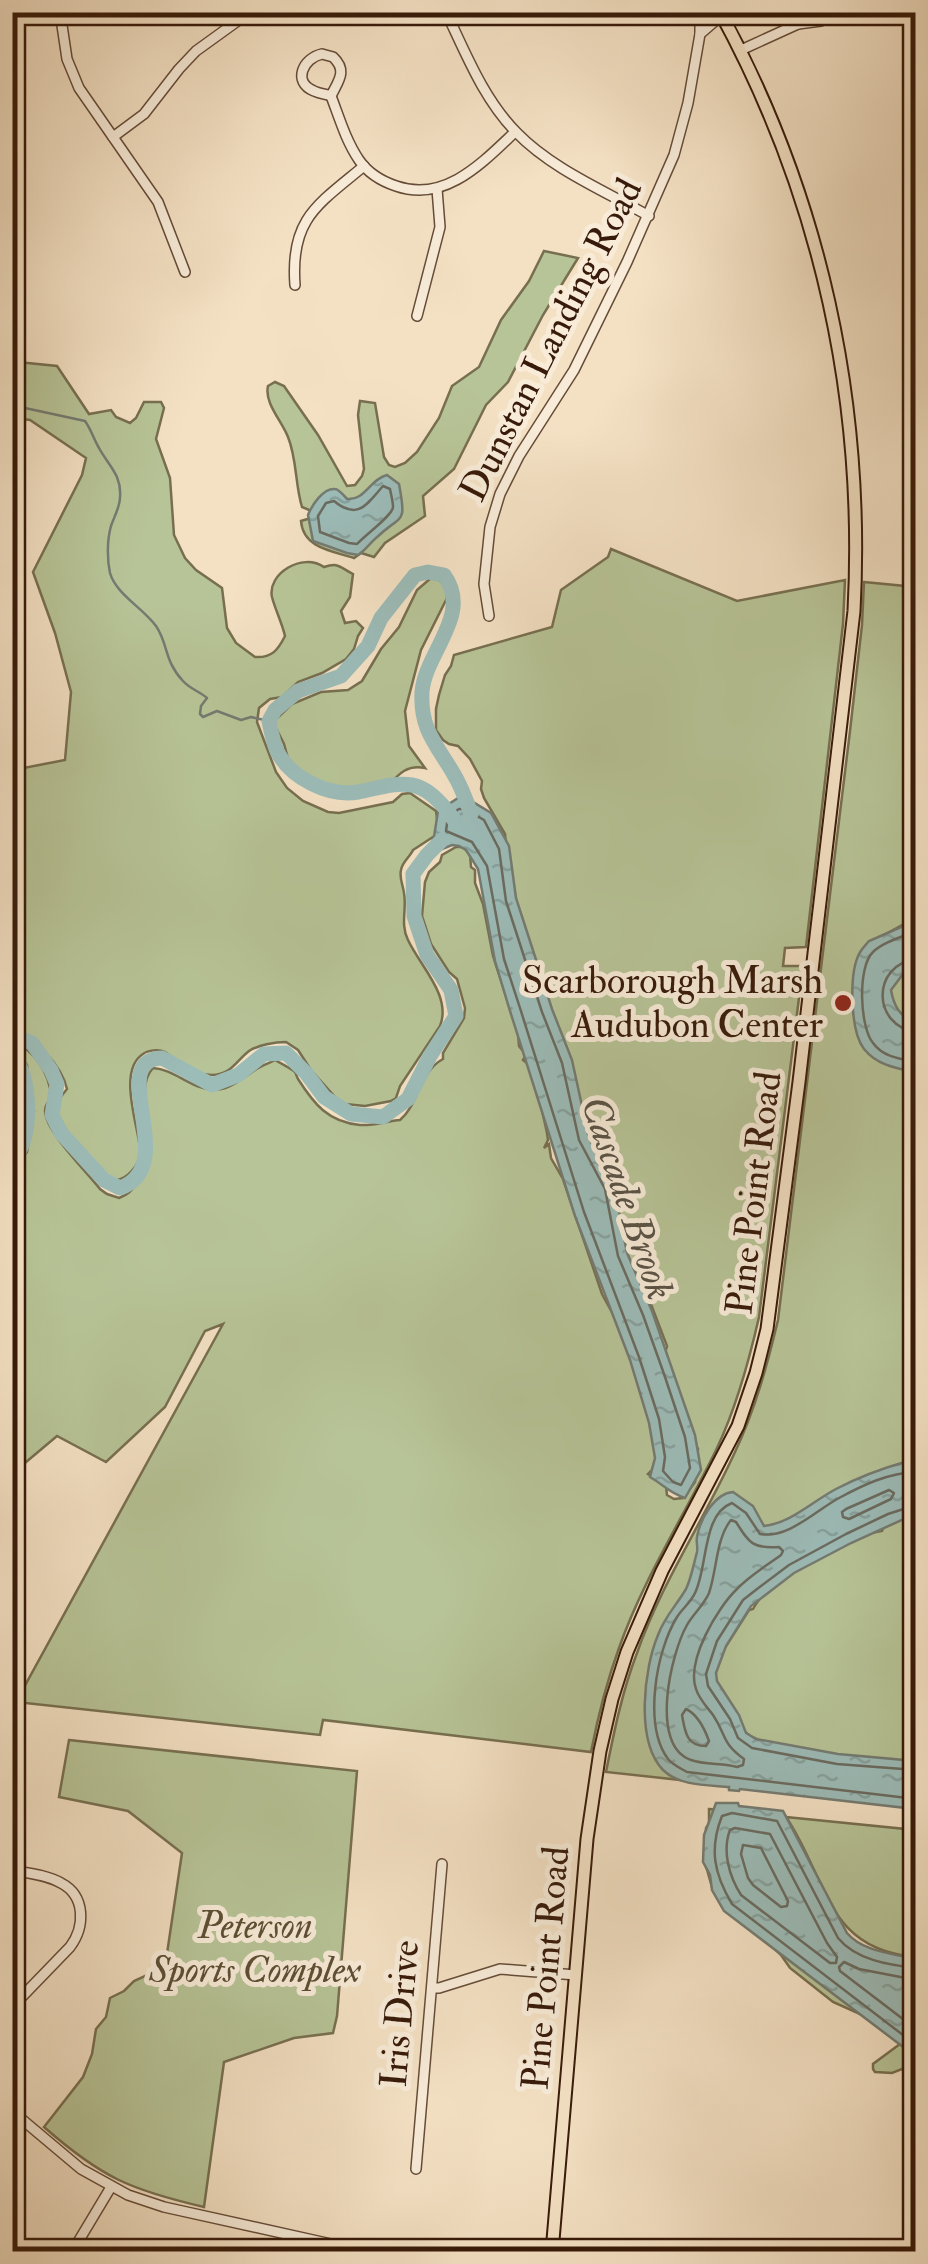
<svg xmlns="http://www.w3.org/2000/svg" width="928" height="2264" viewBox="0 0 928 2264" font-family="'IM FELL Double Pica',serif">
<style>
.park{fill:#b7c497;stroke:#776f50;stroke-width:2.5}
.water{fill:url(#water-ripples);stroke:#747b72;stroke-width:2.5}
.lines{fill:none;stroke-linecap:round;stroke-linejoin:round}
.shore{stroke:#6a6b60;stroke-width:2.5}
.stream{stroke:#747b72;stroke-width:2.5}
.river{stroke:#9cbcb8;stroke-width:15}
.minor-casing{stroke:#664c38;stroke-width:12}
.major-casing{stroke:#371a09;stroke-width:15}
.minor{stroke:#f8ecd9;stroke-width:9}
.major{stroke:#f4e1c4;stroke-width:11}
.poi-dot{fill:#8f2418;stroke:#f8ecd9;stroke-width:4}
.labels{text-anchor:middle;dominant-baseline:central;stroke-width:10;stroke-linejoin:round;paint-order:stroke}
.street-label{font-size:38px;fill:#371a09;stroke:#f8ecd9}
.poi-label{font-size:38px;fill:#371a09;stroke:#f8ecd9;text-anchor:end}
.park-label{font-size:38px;font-style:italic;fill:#5d4d34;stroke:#f8ecd9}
.water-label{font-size:40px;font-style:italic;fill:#5a5346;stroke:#f8ecd9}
</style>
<defs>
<pattern id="water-ripples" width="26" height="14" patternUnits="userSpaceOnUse" patternTransform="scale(2.5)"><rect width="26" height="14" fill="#9cbcb8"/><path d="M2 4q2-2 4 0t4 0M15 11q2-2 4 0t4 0" fill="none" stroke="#87a19d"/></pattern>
</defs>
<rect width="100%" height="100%" fill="#f4e1c4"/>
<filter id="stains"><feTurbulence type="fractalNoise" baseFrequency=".002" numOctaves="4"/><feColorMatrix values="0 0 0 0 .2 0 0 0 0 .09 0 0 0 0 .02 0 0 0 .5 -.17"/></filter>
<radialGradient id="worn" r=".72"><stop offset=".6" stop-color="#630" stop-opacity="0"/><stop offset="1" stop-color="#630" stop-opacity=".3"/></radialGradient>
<!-- park -->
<g class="park">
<path d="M544,251l34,7 -35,57 -35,67 -22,23 -32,64 -31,27 2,20 -40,27 -11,14 -13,-4 -7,5c-22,-7 -51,-10 -53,-37l20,-6 -19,-8c-7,-23 -5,-48 -14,-70 -6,-16 -24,-34 -20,-51l7,-4 9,4 34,49 29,51 8,-1 7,-9 2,-7 -6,-54 2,-14 15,2 9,54 5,8 6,2 10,-4 12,-11 22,-34 13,-32 27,-19 22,-47 28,-39z"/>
<path d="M18,362l39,4 32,48 22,-4 5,7 14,6 6,-5 8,-16h17l3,6 -8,31 14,39 4,57 11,23 11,12 26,18 5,40 9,15 19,14c17,1 23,-7 30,-21 -3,-13 -10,-27 -13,-39 -5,-23 30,-45 52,-30 15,-5 15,0 29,7l-3,23 -9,14 4,12 11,-2 7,7 -5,8 -4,13 -8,10 -24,14 -24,9 -16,15 -12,2 -11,9 -2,14 19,50 11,16 16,13 25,11 11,1 54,-11 9,-8 8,-1 26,18 2,14 -2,10 -23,15c-3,7 -11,12 -12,20 -2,8 2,15 3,23 3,16 -4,31 4,47 12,26 44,56 32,86l-40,60 -4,12 -5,3 -26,5 -20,-2 -9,-6 -25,-28 -13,-20 -12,-8c-11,0 -28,3 -37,9 -13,10 -18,24 -37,24 -12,0 -26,-7 -35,-13 -5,-3 -8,-8 -12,-10 -6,-3 -17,-2 -22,2 -27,17 -3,76 -2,102 -6,14 -17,27 -33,24l-40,-47 -12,-21 3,-13 8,-10c-5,-23 -32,-52 -54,-59v-260l52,-10 6,-68 -16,-59 -22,-61 49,-97 4,-17 -56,-38 -17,-2v-53z"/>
<path d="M611,549l126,52 108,-21 -2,44 -37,323 -21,1 -2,18h20l-44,351c-10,44 -22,89 -42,131 -32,67 -73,129 -98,200 -12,33 -21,68 -28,104l-268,-32 -3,15 -304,-33 207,-378 -18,7 -40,76 -59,55 -49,-26 -44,37v-304l14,-17 7,-41 -4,-13 -3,-33 -14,-19v-4c21,7 37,32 38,55 -3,5 -6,8 -6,14 0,20 42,61 55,78l7,5 12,4c10,-4 12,-7 18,-15 5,-7 10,-12 12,-21 7,-26 -16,-73 4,-94 16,1 29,12 44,18 26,10 38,-2 58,-16 7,-5 15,-7 20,-10 5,3 15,8 20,12 1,2 2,5 3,7 16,25 30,43 62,46 14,1 27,-4 40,-5 19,-16 19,-48 43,-61v-6l21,-35 1,-10 -8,-29 -8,-7 -18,-28 -9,-28 3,-34 4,-10 11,-10 2,-7 14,-8h7l7,7 1,13 4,3v13l8,21 10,52 25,77 1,13 7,9 -3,5 5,4 10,28 9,41 1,7 -4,8 5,-4 2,14 12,21 39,115 18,33 39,121 -7,22 -4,4 18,12 1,9 7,4 9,-1 12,-16 3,-33 -13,-24 -20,-72 2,-7 -26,-68 -11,-17 -40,-109 -78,-246 -7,-72 -21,-36 -3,-9 1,-8 -12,-22 -12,-13 -9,-2 -6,-4 -7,-10v-21l3,-14 6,-20 6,-9 3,-11 98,-28 9,-37 47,-33z"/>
<path d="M431,578l11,3 4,7 1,10 -26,52 -16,61 4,35 16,22c-19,-4 -27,7 -39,20l-48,3 -32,-12 -16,-13 -6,-22 -11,-22 19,-18 29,-12 27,-2 14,-9 19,-32 18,-22 18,-37z"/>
<path d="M864,582l51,5v331l-44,24 44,126v398l-140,64 -63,-24 -4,2 -18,273 -84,-9c8,-40 16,-80 31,-119 25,-71 67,-133 98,-201 20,-42 32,-86 43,-132l72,-589 12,-106z"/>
<path d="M915,961v73l-28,-36 13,-28z"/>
<path d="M13,1067c12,22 16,68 0,88z"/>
<path d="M915,1510v254l-139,-16 -26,-12 -6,-5 -27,-43 -3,-23 35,-55 4,-1c15,-31 86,-60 118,-76l11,-2 3,-7z"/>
<path d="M69,1740l288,31 -20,245 -4,17 -39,5 -70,24 -20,145c-73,-17 -102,-29 -160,-80l39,-50 9,-23 4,-25 10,-12 4,-19 14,-7 10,-10 31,-14 17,-114 -54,-42 -69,-14z"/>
<path d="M709,1809l14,1 192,231v23l-23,9 -17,-1 -2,-3v-5l27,-20 -31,-26 -36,-16 -43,-34 -9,-13 -69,-68 -6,-21v-38l3,-4z"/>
<path d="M786,1817l129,13v127c-90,-8 -87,-78 -129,-140z"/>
</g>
<!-- water -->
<g class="water">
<path d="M387,475l12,9c8,42 3,29 -23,54 -7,6 -10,12 -18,17l-11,-2 -34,-12 -5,-26c4,-10 15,-27 27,-26 4,0 10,8 12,10 18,2 23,-20 40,-24z"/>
<path d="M458,798l10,1 23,14 18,33 7,52 36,111 20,51 17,78 25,47 13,68 25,58 43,124 6,35 -16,28c-16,-5 -21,-13 -35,-21l5,-19 -6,-35 -19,-63 -55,-144 -65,-205 -15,-50 -17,-92 -12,-19 -7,-4 -7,-1 -25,10 7,-18 4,-26z"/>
<path d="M915,921v46l-12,7 -12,16c3,17 9,26 24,33l-1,49c-19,-4 -37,-7 -50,-23 -14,-18 -15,-75 -5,-95 3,-6 6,-8 10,-13z"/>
<path d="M905,1462h10v52l-64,29 -57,30 -43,33 -25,40 -10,27 1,8 22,34 7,18 10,6 82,15 77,7v48l-175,-20 -1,2 -10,-1v-3c-22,-2 -50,-1 -66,-17 -28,-29 -19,-102 -5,-135 7,-19 18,-29 28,-46 5,-10 8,-26 11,-37 1,-5 -1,-10 0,-15 3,-18 18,-44 36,-45l20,14 11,20c27,-3 49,-25 72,-37 23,-12 44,-20 69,-27z"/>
<path d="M716,1803h22l1,3 44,5 64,122c16,19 46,20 68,26v97l-191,-145 -12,-21 -2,-15 -7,-13 1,-27z"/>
</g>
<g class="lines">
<!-- shore -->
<g class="shore">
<path d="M383,486l7,3c1,6 3,12 3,18 0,8 -28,28 -36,37l-8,-1 -29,-11 -2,-16 8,-13 8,-2c24,20 33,3 49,-15z"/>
<path d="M459,809h6l19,11 15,29 7,52 36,111 20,51 17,77 26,49 13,67 25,59 21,59 21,63 5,31 -9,17 -8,-3 -10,-11 2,-14 -6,-38 -20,-62 -55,-145 -64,-204 -16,-49 -17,-93 -15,-24 -26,-11 2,-15z"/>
<path d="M916,931c-14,6 -33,11 -43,21 -16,15 -13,76 0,91 10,14 27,16 43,19"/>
<path d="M916,959c-45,6 -44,67 0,73"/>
<path d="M916,1472c-28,1 -53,13 -77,26 -24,13 -51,41 -79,36l-14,-21 -14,-10c-30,11 -24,64 -37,90 -4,9 -13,16 -18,24 -21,34 -34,108 -9,142 5,6 12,9 19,13l229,27"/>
<path d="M889,1490l5,3 -3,6 -42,20 -6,-2 -1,-5 4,-3z"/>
<path d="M916,1505l-28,9 -42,20 -57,31 -32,24 -14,11 -26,41 -11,33 2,12 22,33 8,19 14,10 85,16 79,6"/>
<path d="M731,1520l5,2c13,21 17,27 43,25l4,4 -2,4c-15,11 -32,21 -44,34 -20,19 -51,72 -41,100 3,10 11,18 17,26 14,21 8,27 31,44l-1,6 -6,2c-14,-4 -32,-2 -46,-7 -42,-14 -20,-107 -4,-135 6,-11 17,-20 22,-32 8,-23 7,-55 22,-73z"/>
<path d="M686,1709c11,5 19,21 23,32l-3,5c-20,0 -21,-15 -24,-31z"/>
<path d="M735,1828l35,6 57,109 10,14 -1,6h-6l-89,-68c-12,-19 -19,-44 -11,-65z"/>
<path d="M743,1845l18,3 27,53 -1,5 -6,1 -28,-22 -5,-7 -7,-24z"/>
<path d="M916,1968c-27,-3 -60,-8 -78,-30l-61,-117 -45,-8 -10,3c-13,33 -8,58 10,88l184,141"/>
<path d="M916,1980l-57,-11 -15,-7 -5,5 1,4 76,58"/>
</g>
<!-- stream -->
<path class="stream" d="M12,409l13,-1 60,13c7,10 8,17 14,27 9,17 23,27 21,49 0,10 -6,20 -9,29 -4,14 -4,33 -1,47 6,21 33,35 46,53 12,17 8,35 27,55 7,8 16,10 24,17l-6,8 -1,8 3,3 14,-6 24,9 10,-3 18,4"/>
<!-- river -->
<g class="river">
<path d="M454,820c-9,-13 -25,-32 -42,-35 -18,-3 -37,4 -54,7 -29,5 -68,-14 -81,-41 -4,-9 -6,-20 -8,-30l6,-11 23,-19 43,-15 27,-30 13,-28 34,-43 13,-3 16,3c29,40 -19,77 -22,117 -2,36 13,51 30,79 8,13 14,28 19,43"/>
<path d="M12,1035l20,8 19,27 6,14 -5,31 9,18 43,47 16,8c62,-22 -16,-128 42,-130l50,27 26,-10 26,-21 22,-1 20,20 18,24 27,17 32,3 25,-18 22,-43 26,-40 -5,-26 -24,-35 -13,-39 -1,-42 14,-19 15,-15"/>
<path d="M12,1052c20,27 22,85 0,111"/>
</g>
<defs>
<g id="minor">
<path d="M60,12l7,47 12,29 79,114 27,70"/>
<path d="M446,12c20,42 38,88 71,121 35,36 88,58 132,83"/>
<path d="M700,12v22"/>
<path d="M800,12l-2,12 23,-3 10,-9"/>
<path d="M741,50l57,-26"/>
<path d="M322,54l11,3c15,14 5,24 -2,39 -5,-2 -11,-2 -17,-5 -22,-9 -11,-33 8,-37z"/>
<path d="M331,96c8,21 15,45 28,64 9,13 22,21 37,26 49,17 86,-23 119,-54"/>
<path d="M113,137l31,-23 35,-45 17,-18 54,-39"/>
<path d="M295,285c-5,-66 22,-80 69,-119"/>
<path d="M417,316l23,-89 -3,-38"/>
<path d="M489,616l-5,-32 6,-57 10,-33 19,-38 55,-86 53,-108 47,-107 14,-52 12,-69 22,-19"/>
<path d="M12,1870c16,3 35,5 49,13 25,13 24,44 9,64l-58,60"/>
<path d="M432,1988h7l61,-19 76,6"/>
<path d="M12,2111l69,58 47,26 36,12 176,39 16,6"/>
<path d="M416,2169l26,-305"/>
<path d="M72,2252l39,-65"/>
</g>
<path id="major" d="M552,2252l35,-413 13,-88 12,-52 15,-47 35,-81 76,-145 18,-53 11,-44 32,-247 55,-471c11,-209 -33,-414 -134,-599"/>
</defs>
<!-- minor casing -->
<use href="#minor" class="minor-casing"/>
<!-- major casing -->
<use href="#major" class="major-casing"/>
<!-- minor -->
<use href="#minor" class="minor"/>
<!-- major -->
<use href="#major" class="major"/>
</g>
<!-- markers -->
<circle class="poi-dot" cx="843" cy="1003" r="10"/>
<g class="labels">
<!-- street labels -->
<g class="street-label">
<text transform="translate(551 340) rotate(-63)">Dunstan Landing Road</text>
<text transform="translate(754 1193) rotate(-83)">Pine Point Road</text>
<text transform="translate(546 1968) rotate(-85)">Pine Point Road</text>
<text transform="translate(400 2014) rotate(-85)">Iris Drive</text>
</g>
<!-- poi labels -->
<g class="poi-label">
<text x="823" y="981">Scarborough Marsh<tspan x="823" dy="44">Audubon Center</tspan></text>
</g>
<!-- park labels -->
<g class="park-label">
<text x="255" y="1926">Peterson<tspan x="255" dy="44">Sports Complex</tspan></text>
</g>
<!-- water labels -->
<g class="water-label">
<text transform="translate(627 1198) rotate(71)">Cascade Brook</text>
</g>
</g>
<!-- margin -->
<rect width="928" height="2264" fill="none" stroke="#f4e1c4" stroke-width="50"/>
<rect x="15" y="15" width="898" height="2234" fill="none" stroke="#371a09" stroke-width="5"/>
<rect x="25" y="25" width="878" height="2214" fill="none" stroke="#371a09" stroke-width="2.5"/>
<rect width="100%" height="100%" filter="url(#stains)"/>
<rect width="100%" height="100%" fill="url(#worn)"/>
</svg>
